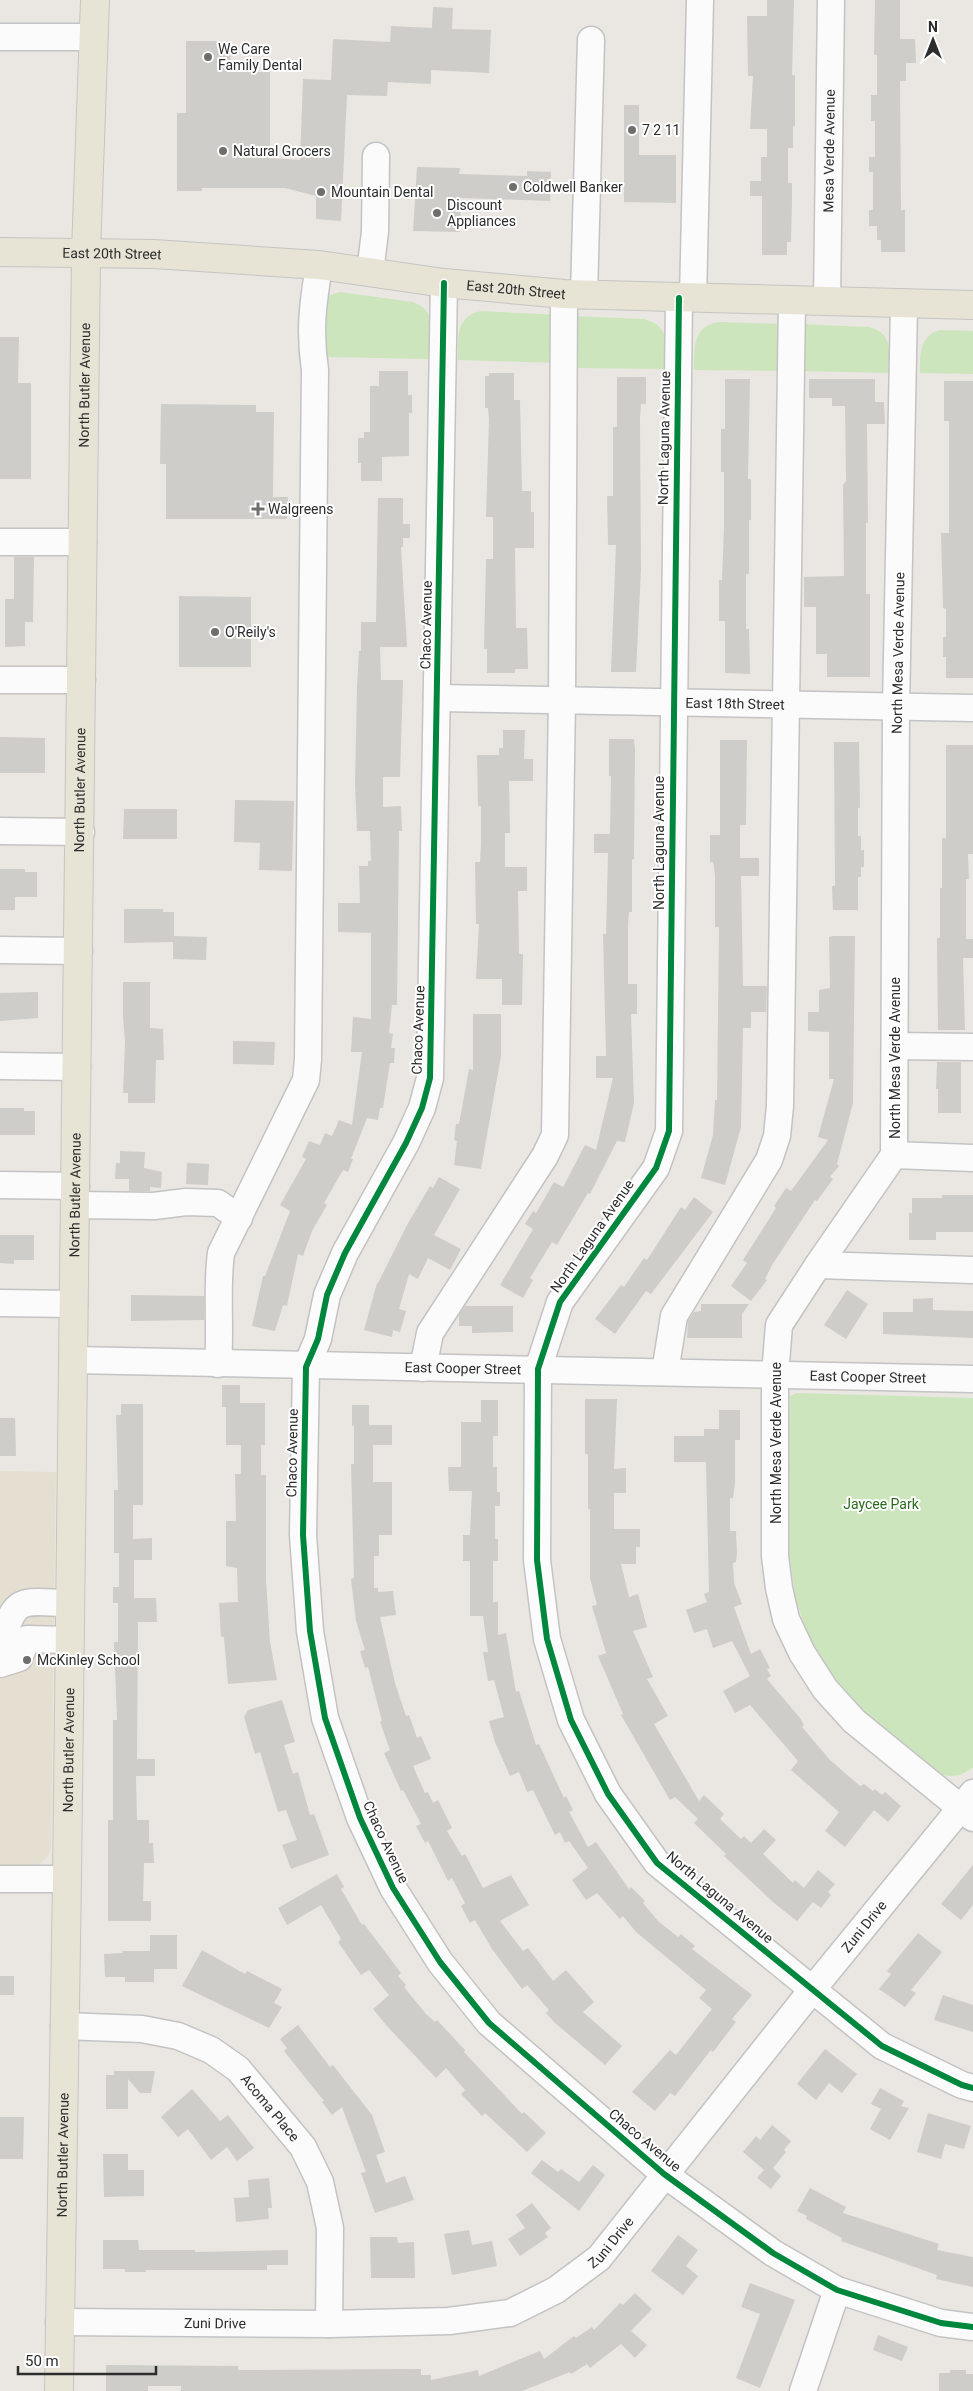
<svg xmlns="http://www.w3.org/2000/svg" width="973" height="2391" viewBox="0 0 973 2391" font-family="Roboto,sans-serif">
<style>
.education{fill:#e5dfd1}
.green{fill:#cce5bc}
.building{fill:#cfcdc9}
.lines{fill:none;stroke-linecap:round;stroke-linejoin:round}
.minor-casing{stroke:#c4c3c3;stroke-width:29}
.major-casing{stroke:#c6c4c3;stroke-width:30}
.minor{stroke:#fcfbfb;stroke-width:26}
.major{stroke:#e7e3d5;stroke-width:28}
.cycleway-casing{stroke:#fff;stroke-width:9}
.cycleway{stroke:#00873e;stroke-width:6}
.poi-dot{fill:#6f6e6c;stroke:#fff;stroke-width:2}
.labels{text-anchor:middle;dominant-baseline:central;stroke-width:4;stroke-linejoin:round;paint-order:stroke}
.poi-label{font-size:14px;fill:#2d2d2d;stroke:#fff;text-anchor:start}
.street-label{font-size:14px;fill:#2d2d2d;stroke:#fff}
.park-label{font-size:14px;fill:#2b6a1c;stroke:#fff}
</style>
<rect width="100%" height="100%" fill="#eae7e2"/>
<!-- education -->
<path class="education" d="M0,1471l56,1 -5,377 -4,9 -10,8h-37z"/>
<!-- green -->
<g class="green">
<path d="M340,292l73,10c9,4 15,8 17,17l1,40 -106,-2 -3,-51 6,-10z"/>
<path d="M481,311l78,4 -1,48 -100,-3c0,-21 -3,-44 23,-49z"/>
<path d="M573,316l71,3c28,8 22,27 22,50l-93,-1z"/>
<path d="M720,322l64,2 1,47 -91,-1c0,-23 -1,-45 26,-48z"/>
<path d="M799,324l70,3c24,6 21,25 21,46l-94,-2z"/>
<path d="M939,330l34,1v43l-53,-1c0,-18 -1,-36 19,-43z"/>
<path d="M797,1393l176,5v369c-8,7 -19,11 -30,8l-81,-66 -34,-39 -21,-38 -11,-32 -8,-54 2,-150z"/>
</g>
<!-- building -->
<g class="building">
<path d="M767,0h27l-2,75h3v51h-2v22h-5v35h4v16l-1,43h-4v13h-25v-59h-12v-15h11v-24h6v-28h-17l3,-53h-5l-1,-60h20z"/>
<path d="M875,0h25v39h15l1,24h-10v18h-6l1,129h4v42h-24v-12h-4v-14h-8v-16h4v-38h-4v-15h6v-36h-4v-26h6v-40h-3z"/>
<path d="M433,7l20,1 -1,21 39,1 -2,43 -58,-3v14l-43,-2 -1,14 -40,-1 -6,126 -25,-2v-23l-31,-8h-83v3h-25v-78h9v-72h44l1,31h39v86l30,2 3,-81 28,1 2,-41 57,3 1,-16 41,2z"/>
<path d="M624,105h15v50h37v48l-52,-1z"/>
<path d="M417,167l43,1 -1,6 68,2v-5l24,1 -1,29 -89,-3 -1,34 -47,-1z"/>
<path d="M0,337h19l-1,46h13v96h-31z"/>
<path d="M379,371h29v24h4v18h-3v43l-27,1v24h-21v-18h-3v-25h6v-6h6v-46h9z"/>
<path d="M489,373h25v27h6l2,91h9v21h3v36h-19l1,80h11l1,41h-13v4h-28v-24h-3l2,-90h7v-42h-7l3,-98 -1,-11h-3v-32h4z"/>
<path d="M617,377h29v27h-5l-1,14 1,151 -5,103h-25l5,-127h-8l-1,-49h6v-69h4z"/>
<path d="M725,379h25l-2,100h3v41h-2v54h-3v55h3l1,45 -25,-1v-52h-6v-41h3l2,-53v-55h-3v-43h4z"/>
<path d="M809,379h66v23h9l1,22h-18l1,99h-2v71h4v83h-43v-23h-11v-47h-12v-30l40,-1 -1,-91 3,-4 -1,-75h-13v-8h-23z"/>
<path d="M944,381h29v297h-27v-21h-3v-20h3v-28l-3,-1 -2,-75h8v-112h-5z"/>
<path d="M161,404l95,1v7h18l-1,85h15l-1,22h-121v-55h-6z"/>
<path d="M378,498h25v26h7v14h-7v9h-2l6,100h-27l1,33h22l-3,97h-17v30l18,-1 1,25h-3l-2,174h-5l-3,28 4,1 -2,14h4l-1,15h-4l-7,45h-3l-2,12 -11,-2 -16,41h2l-5,13 -5,-2 -19,33 3,2 -15,26 -9,25 -5,-2 -11,52 -4,-1 -8,26 -23,-5 11,-50h2l25,-65 -10,-6 26,-46 -4,-2 7,-16 11,4 5,-12 7,3 7,-16 13,5 10,-73h-11l2,-35 18,2v-86l-33,-1v-29h22l-1,-37h9v-5h3l-1,-30h-13l-2,-47 2,-96 2,-37h2v-29h15z"/>
<path d="M14,557h20l-1,65h-8v24l-20,1v-48h9z"/>
<path d="M179,596l72,1v70h-72z"/>
<path d="M503,730h22l-1,29h9v22h-24l1,52h-5v34h22v24h-9l1,63h4l-1,51h-20v-26h-26l3,-55h-3l-1,-62h5l1,-18v-38h-3l-1,-51h22v-7h4z"/>
<path d="M0,737l45,1v35h-45z"/>
<path d="M609,739h25l1,11 -1,109 -2,1v52h-3l-1,13v59h9v30h-6l3,89 -9,39 -8,-1 -27,53 -2,-1 -31,52 -5,-3 -22,36 3,2 -10,18 -23,-13 33,-56 -8,-5 8,-13 3,2 18,-31 9,5 22,-42 11,5 17,-72h-17v-22h10l-3,-122h3l2,-81h-14v-19h16l1,-58h-2z"/>
<path d="M720,740h27l-1,85h-6v33h19v18h-18l2,110h24l-1,26h-15v16h-8l-2,99 -16,58 -24,-7 12,-43 2,-35h2l2,-173h-4v-52l-2,-13h-3v-27h10z"/>
<path d="M834,742h25l1,66h-2v28h3v14h3v17h-3v10h-3v33h-25l-1,-24h3z"/>
<path d="M946,745h27v109h-5l1,25h-3v60h7v19h-10l2,72h-27l-1,-92h3v-50h2v-50h4z"/>
<path d="M235,800l59,1 -2,70 -33,-1 1,-27 -26,-1z"/>
<path d="M124,809h53v30h-54z"/>
<path d="M0,869h25v3h12v25h-22v13h-15z"/>
<path d="M124,909h39v3h11v24l33,1 -1,23 -33,-1v-17l-49,1z"/>
<path d="M833,936h22l-2,167 -16,61 2,2 -9,11 3,2 -16,22 -2,-1 -43,65 -7,14 2,1 -16,21 -20,-15 16,-23 -4,-3 33,-52 -2,-2 12,-18 5,3 37,-51 -10,-3 16,-58h-5v-47l-21,-1v-19h11v-22l11,-2 -1,-51z"/>
<path d="M123,982h27v46l13,1 1,31h-8l-1,43h-27v-10h-5l2,-52 -2,-23z"/>
<path d="M38,992v26l-38,3v-28z"/>
<path d="M473,1014h28v42l-20,113 -27,-4 3,-24 -3,-1 2,-16h3l10,-55 4,1z"/>
<path d="M233,1041l42,1 -1,23 -41,-1z"/>
<path d="M937,1062h24v51h-23v-24h-2z"/>
<path d="M0,1108h24v3h11v24h-35z"/>
<path d="M120,1151l25,1 -1,16 18,4 -1,16 -11,-1v4h-21v-12h-14l1,-16h4z"/>
<path d="M187,1163l22,1 -1,21 -22,-1z"/>
<path d="M439,1177l21,12 -26,46 27,14 -11,21 -22,-12 -10,21 -9,-5 -10,35 7,2 -6,21 -7,-2 -1,7 -28,-7 13,-47h1l29,-58 23,-39 3,2z"/>
<path d="M942,1195h31v37h-37v8h-27v-27h3v-15h30z"/>
<path d="M694,1197l19,15 -62,82 -5,-3 -31,43 -20,-15 26,-34 3,2 20,-29 3,2 34,-53 4,3z"/>
<path d="M0,1235h34v25h-20v4l-14,-1z"/>
<path d="M847,1290l21,14 -22,35 -22,-14z"/>
<path d="M131,1295l73,1v24l-73,1z"/>
<path d="M933,1298v12l40,1v27l-90,-4v-22h30v-13z"/>
<path d="M701,1304h48l-7,10v24h-55l1,-17 6,-9 7,-1z"/>
<path d="M465,1306h48v26l-41,1v-7h-13v-11z"/>
<path d="M222,1385h18v18h25v42h-4v30h5v105l4,62 7,38 -49,4 -4,-47h-3l-2,-34 19,-1 -1,-34 -11,-2v-45h10l-1,-47h6v-29h-15v-38h-4z"/>
<path d="M585,1399h32l-3,70 12,-1v25h-12v36h26v18h-4v17h-15l8,33 9,-3 9,33 -14,4 20,46 -6,2 21,37 -14,8 45,77 5,-6 20,19 -4,5 21,20 3,-3 7,7 13,-14 12,11 -13,14 30,29 2,-3 9,8 14,-18 17,14 -7,8 3,3 -10,13 -8,-6 -16,19 -23,-18 -50,-47 2,-2 -32,-31 4,-4 -23,-22 -5,3 -49,-85 2,-1 -25,-58 8,-3 -14,-47 5,-1 -7,-27v-69h-2v-55h-3z"/>
<path d="M481,1400h17v36h-5v31h4v25h3v14h-5v33h3v22h-5v41h5v33l8,-2 10,59 3,-1 17,54 3,-1 25,54 2,-2 7,14 -4,2 19,35 8,-5 33,47 2,-2 14,14 -2,2 15,18 20,16 3,-3 14,12 -3,3 60,46 -20,24 4,3 -23,30 -2,-2 -36,46 -5,-3 -15,18 -23,-19 38,-42 6,5 36,-46 -13,-11 7,-8 -70,-58 -13,-16 -3,3 -23,-26 -11,7 -14,-20 16,-12 -19,-27 -4,2 -5,-11 -5,3 -22,-45 -6,2 -8,-20 -9,4 -15,-34 -6,-21 15,-4 -10,-37 -6,1 -5,-29h5l-5,-36h-13v-55h-7v-26h7l2,-44h-23l-1,-24h13v-45h20z"/>
<path d="M121,1404h22v101h-10v34l19,-1v22h-18v38h22l1,24h-19l-1,137h18v17h-19l1,44h12v23h4l1,20h-10l-1,38h8v20h-43v-101h5v-100h4l-3,-78h4v-39h-5v-16h6v-34h-5v-63h4l-2,-75h5z"/>
<path d="M352,1405h17v20h23v20h-19v37h19v53h-13v21h-5v32h4v4l15,-1 3,24 -16,2 15,66 11,33 3,-1 8,23 4,-2 10,23 -18,7 12,27 3,-1 5,11 5,-3 14,28 -5,3 15,25 3,-2 18,34 28,-13 18,30 -29,16 23,30 5,-3 25,33 13,-11 28,32 -11,10 39,34 -17,19 -50,-42 -9,-10 3,-3 -22,-25 -5,4 -30,-40 -17,-29 -5,3 -9,-17 4,-3 -13,-25 -4,3 -20,-40 -3,2 -9,-17 5,-2 -18,-34 -2,1 -17,-38 6,-3 -10,-28 2,-1 -14,-54 -3,1 -5,-17 5,-1 -9,-29 -5,-42 3,-1 -3,-114h3v-38h-2z"/>
<path d="M719,1410h21v30h-5v43l-2,15h-3v33h6l1,23 -1,8 -3,1 1,20 8,21 -8,3 17,47 9,-5 10,19 -3,1 4,7 -4,3 33,39 4,7 -2,2 28,33 30,26 4,-2 9,7 2,-2 7,6 3,-3 16,14 -13,16 -14,-12 -29,37 -20,-16 14,-19 -48,-42 7,-9 -48,-56 -15,8 -12,-22 27,-15 -18,-35 -19,7 -6,-19 -13,4 -8,-23 21,-8 -3,-8 5,-2 -3,-130h-32v-26h30v-7h15z"/>
<path d="M0,1418h15l1,38h-16z"/>
<path d="M282,1700l13,42 -11,3 9,29 5,-2 12,43 4,-1 15,41 -38,14 -9,-24 15,-5 -11,-30 -8,2 -18,-60 -5,2 -11,-37 4,-7z"/>
<path d="M973,1865v40l-12,15 -20,-16z"/>
<path d="M337,1874l7,13 -3,2 21,36 2,-1 37,49 -3,3 8,9 -2,2 22,27 9,8 2,-2 28,30 -1,2 58,62 2,-2 22,21 -19,19 -42,-39 -3,3 -21,-22 4,-4 -19,-22 -10,10 -50,-53 -13,-16 16,-14 -20,-25 -8,5 -23,-33 3,-3 -20,-34 -34,20 -9,-17z"/>
<path d="M918,1933l24,19 -31,38 5,3 -11,14 -26,-18 12,-15 -4,-3z"/>
<path d="M150,1935h27v34h-23v13h-29v-5h-20l-1,-23 19,-1 -1,-2h28z"/>
<path d="M202,1950l43,24 2,-3 35,18 -8,14 8,4 -13,21 -87,-42z"/>
<rect x="0" y="1976" width="14" height="19"/>
<path d="M943,1995l30,10v27l-39,-12z"/>
<path d="M298,2025l32,42 3,-2 39,50 13,37 -9,3 10,28 19,-7 9,24 -39,13 -14,-40 5,-1 -24,-65 -10,8 -10,-13 2,-1 -40,-50 3,-3 -7,-9z"/>
<path d="M825,2049l32,25 -15,19 -13,-10 -13,17 -19,-16z"/>
<path d="M114,2071h41l-4,22h-11l-12,-14v30h-22v-34h8z"/>
<path d="M880,2088l24,13 -3,5 8,2 -19,32 -20,-11 11,-20 -10,-5z"/>
<path d="M192,2089l28,32 8,-6 26,33 -17,13 -10,-14 -16,13 -23,-31 -10,8 -17,-20z"/>
<path d="M928,2113l43,13 -7,23 -19,-5 -4,15 -24,-7z"/>
<path d="M0,2117h24l-1,42h-23z"/>
<path d="M772,2125l19,16 -7,9 2,2 -13,16 8,8 -10,13 -14,-11 7,-8 -21,-18 13,-16 4,4z"/>
<path d="M103,2154h25v16h16v26l-40,1z"/>
<path d="M542,2160l16,12 3,-3 18,13 14,-17 12,10 -26,36 -48,-38z"/>
<path d="M269,2178l3,30h-4l1,11 -33,3 -2,-24 15,-1 -1,-17z"/>
<path d="M810,2188l36,19 -3,6 96,31 -2,6 36,7v30l-37,-8 1,-4 -96,-34 1,-3 -36,-19 1,-3 -10,-5z"/>
<path d="M532,2203l19,25 -6,5 3,4 -28,19 -12,-17 17,-11 -9,-13z"/>
<path d="M469,2230l3,15 20,-4 5,25 -45,9 -8,-41z"/>
<path d="M678,2235l20,15 -12,16 12,10 -15,19 -32,-24z"/>
<path d="M370,2237h27l1,6 16,-1 1,36h-44z"/>
<path d="M103,2240h35l1,10h56v2l93,-2v15h-21v5h-121v2h-21v-3h-22z"/>
<path d="M750,2283l45,17 -35,88 -24,-10 24,-64 -19,-7z"/>
<path d="M635,2293l17,16 -21,22 16,14 -12,13 -14,-14 -31,24 -3,-4 -16,10 -1,-2 -48,19h-341v-5h-33v5h-42v-26l132,1v4l183,-1v6h10v5l47,-10 1,6 61,-25 4,8 30,-23 2,2 16,-11 2,3 26,-27 3,2z"/>
<path d="M878,2335l30,12 -6,14 -29,-11z"/>
<path d="M950,2370h16v4h7v17h-34v-18h11z"/>
</g>
<g class="lines">
<defs>
<g id="minor">
<path d="M0,37h94"/>
<path d="M370,272l5,-40 1,-76"/>
<path d="M444,283l-14,795 -8,30 -16,35 -61,110 -18,42 -9,44 -12,28 -3,168 7,96 15,87 35,100 33,70 47,74 49,61 175,151 109,79 64,37 104,33 32,4"/>
<path d="M584,295l7,-255"/>
<path d="M679,298l-10,833 -13,37 -96,134 -22,67 -1,191 10,79 24,81 37,74 49,69 225,183 80,39 11,3"/>
<path d="M693,298l7,-298"/>
<path id="s1" d="M827,301l4,-301"/>
<path d="M904,305l-8,402 -2,448 -76,110 -39,60 -4,50v181l4,32 7,31 16,34 23,36 29,32 119,97"/>
<path d="M0,542h83"/>
<path d="M0,680h82"/>
<path id="s2" d="M437,698l536,10"/>
<path d="M0,831l81,1"/>
<path d="M0,950l79,1"/>
<path d="M895,1046l78,1"/>
<path d="M0,1066l77,1"/>
<path d="M894,1155l79,3"/>
<path d="M0,1185l76,1"/>
<path d="M76,1205l78,1 32,-4 32,1 21,15"/>
<path d="M818,1265l155,5"/>
<path d="M0,1303l74,1"/>
<path id="s3" d="M73,1360l900,19"/>
<path d="M218,1364c3,-37 -2,-75 3,-111l85,-173 2,-21 7,-689c-6,-40 -2,-66 4,-105"/>
<path d="M423,1368l7,-35 115,-177 10,-21 7,-435 2,-406"/>
<path d="M665,1372l9,-56 95,-156 8,-24 3,-30 12,-805"/>
<path d="M0,1647c16,-53 18,-45 70,-44"/>
<path d="M0,1664l19,-6 8,-19 43,1"/>
<path d="M0,1879h67"/>
<path id="s4" d="M64,2026l78,3 36,7 33,14 27,19 65,78 17,35 10,46 -1,96"/>
<path id="s5" d="M59,2322l270,2 120,-3 61,-8 46,-23 43,-32 213,-268 161,-197"/>
<path d="M803,2391l34,-101"/>
</g>
<g id="major">
<path id="s6" d="M0,252l154,2 165,11 125,18 120,11 409,11"/>
<path id="s7" d="M59,2391l8,-512 19,-1627 9,-252"/>
</g>
</defs>
<!-- minor casing -->
<use href="#minor" class="minor-casing"/>
<!-- major casing -->
<use href="#major" class="major-casing"/>
<!-- minor -->
<use href="#minor" class="minor"/>
<!-- major -->
<use href="#major" class="major"/>
<defs>
<g id="cycleway">
<path d="M444,283l-14,795 -8,30 -16,35 -61,110 -18,42 -9,44 -12,28 -3,168 7,96 15,87 35,100 33,70 47,74 49,61 175,151 109,79 64,37 104,33 32,4"/>
<path d="M679,298l-10,833 -13,37 -96,134 -22,67 -1,191 10,79 24,81 37,74 49,69 225,183 80,39 11,3"/>
</g>
</defs>
<!-- cycleway casing -->
<use href="#cycleway" class="cycleway-casing"/>
<!-- cycleway -->
<use href="#cycleway" class="cycleway"/>
</g>
<!-- markers -->
<g class="poi-dot">
<circle cx="208" cy="57" r="5"/>
<circle cx="632" cy="130" r="5"/>
<circle cx="223" cy="151" r="5"/>
<circle cx="513" cy="187" r="5"/>
<circle cx="321" cy="192" r="5"/>
<circle cx="437" cy="213" r="5"/>
<path d="M255.5 501.5h5v5h5v5h-5v5h-5v-5h-5v-5h5z"/>
<circle cx="215" cy="632" r="5"/>
<circle cx="27" cy="1660" r="5"/>
</g>
<g class="labels">
<!-- poi labels -->
<g class="poi-label">
<text x="218" y="49">We Care<tspan x="218" dy="16">Family Dental</tspan></text>
<text x="642" y="130">7 2 11</text>
<text x="233" y="151">Natural Grocers</text>
<text x="523" y="187">Coldwell Banker</text>
<text x="331" y="192">Mountain Dental</text>
<text x="447" y="205">Discount<tspan x="447" dy="16">Appliances</tspan></text>
<text x="268" y="509">Walgreens</text>
<text x="225" y="632">O'Reily's</text>
<text x="37" y="1660">McKinley School</text>
</g>
<!-- street labels -->
<g class="street-label">
<text stroke="none"><textPath href="#s1" startOffset="150">Mesa Verde Avenue</textPath></text>
<text stroke="none"><textPath href="#s6" startOffset="112">East 20th Street</textPath></text>
<text stroke="none"><textPath href="#s6" startOffset="518">East 20th Street</textPath></text>
<text stroke="none"><textPath href="#s7" startOffset="2006">North Butler Avenue</textPath></text>
<text transform="translate(664 438) rotate(-89)">North Laguna Avenue</text>
<text transform="translate(426 625) rotate(-89)">Chaco Avenue</text>
<text transform="translate(898 653) rotate(-89)">North Mesa Verde Avenue</text>
<text stroke="none"><textPath href="#s2" startOffset="298">East 18th Street</textPath></text>
<text stroke="none"><textPath href="#s7" startOffset="1601">North Butler Avenue</textPath></text>
<text transform="translate(659 843) rotate(-90)">North Laguna Avenue</text>
<text transform="translate(418 1030) rotate(-88)">Chaco Avenue</text>
<text transform="translate(895 1058) rotate(-90)">North Mesa Verde Avenue</text>
<text stroke="none"><textPath href="#s7" startOffset="1196">North Butler Avenue</textPath></text>
<text transform="translate(592 1236) rotate(-55)">North Laguna Avenue</text>
<text stroke="none"><textPath href="#s3" startOffset="390">East Cooper Street</textPath></text>
<text stroke="none"><textPath href="#s3" startOffset="795">East Cooper Street</textPath></text>
<text transform="translate(776 1443) rotate(-90)">North Mesa Verde Avenue</text>
<text transform="translate(292 1453) rotate(-89)">Chaco Avenue</text>
<text stroke="none"><textPath href="#s7" startOffset="641">North Butler Avenue</textPath></text>
<text transform="translate(386 1842) rotate(65)">Chaco Avenue</text>
<text transform="translate(720 1897) rotate(40)">North Laguna Avenue</text>
<text stroke="none"><textPath href="#s5" startOffset="981">Zuni Drive</textPath></text>
<text stroke="none"><textPath href="#s4" startOffset="234">Acoma Place</textPath></text>
<text transform="translate(645 2140) rotate(40)">Chaco Avenue</text>
<text stroke="none"><textPath href="#s7" startOffset="236">North Butler Avenue</textPath></text>
<text stroke="none"><textPath href="#s5" startOffset="576">Zuni Drive</textPath></text>
<text stroke="none"><textPath href="#s5" startOffset="156">Zuni Drive</textPath></text>
</g>
<!-- park labels -->
<g class="park-label">
<text x="881" y="1504">Jaycee Park</text>
</g>
</g>
<!-- north arrow -->
<g transform="translate(933 40)" stroke="#ffffff" stroke-width="4" paint-order="stroke">
<path d="M0-4L9 19L0 12L-9 19Z" fill="#2d2d2d"/>
<text y="-8" font-size="14" font-weight="bold" text-anchor="middle" fill="#2d2d2d">N</text>
</g>
<!-- scale -->
<path d="M18 2366v8h138v-8" fill="none" stroke="#2d2d2d" stroke-width="2.5"/>
<text x="25" y="2366" font-size="15" fill="#2d2d2d" stroke="#ffffff" stroke-width="4" paint-order="stroke">50 m</text>
</svg>
